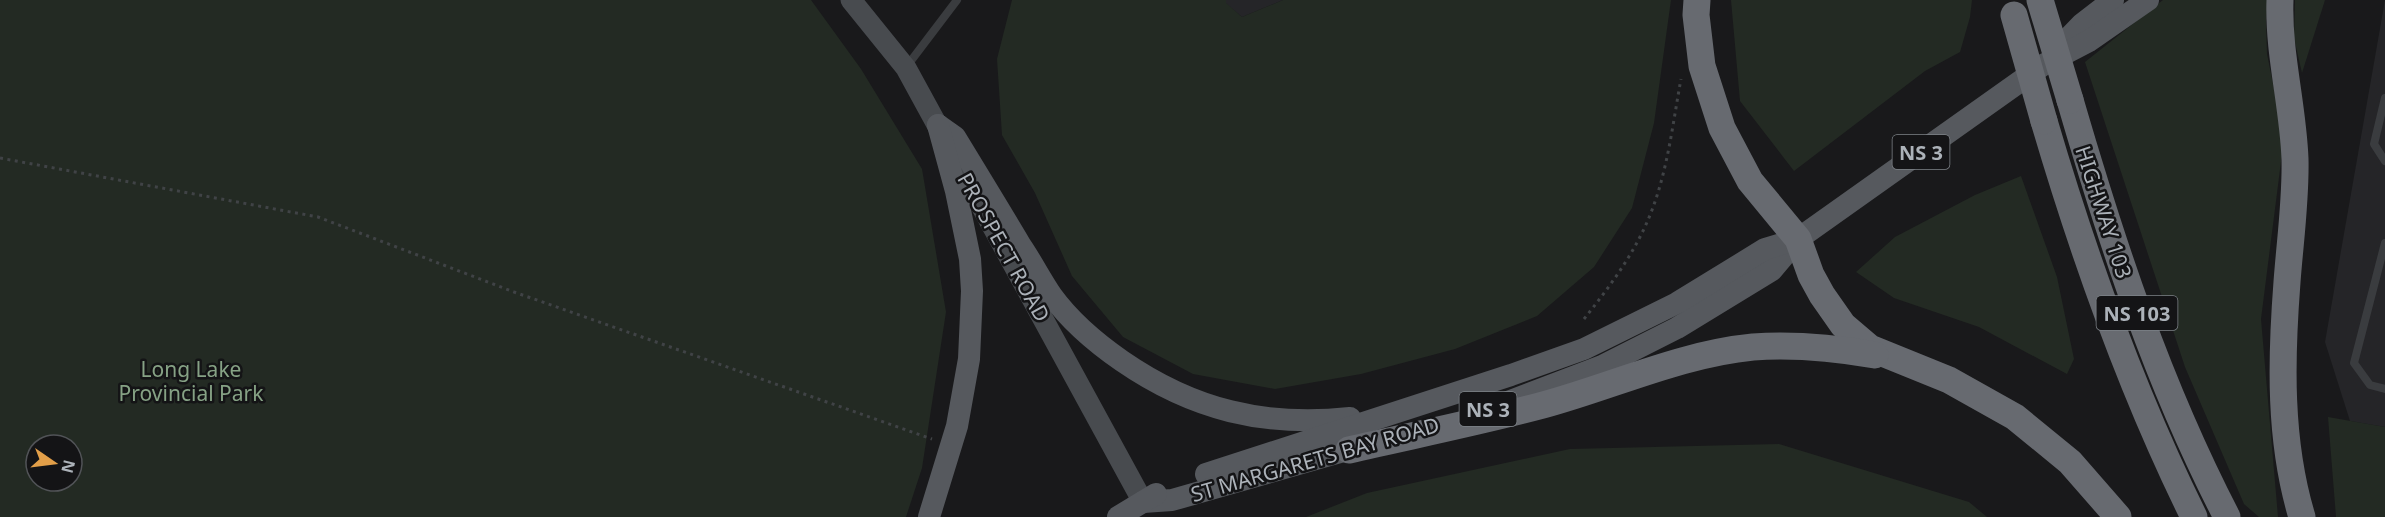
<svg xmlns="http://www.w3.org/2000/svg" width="2385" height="517" viewBox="0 0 2385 517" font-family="'Noto Sans',sans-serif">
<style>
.built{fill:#252528}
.green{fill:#232a23;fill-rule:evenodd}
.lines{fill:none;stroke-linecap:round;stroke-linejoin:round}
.path{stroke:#404346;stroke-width:3;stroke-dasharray:3 4.5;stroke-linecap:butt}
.service{stroke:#3a3c3f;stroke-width:8}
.secondary{stroke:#484b4f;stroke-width:21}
.primary{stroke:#56595e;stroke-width:22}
.motorway{stroke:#676a70;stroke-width:27}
.motorway-bridge{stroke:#676a70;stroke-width:27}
.labels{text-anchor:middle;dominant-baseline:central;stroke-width:5;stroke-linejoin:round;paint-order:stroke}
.shield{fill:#141416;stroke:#7e8388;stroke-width:1.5}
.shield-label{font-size:20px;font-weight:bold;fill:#acb2b9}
.street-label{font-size:21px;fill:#acb2b9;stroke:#141416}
.park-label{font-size:21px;fill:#86a285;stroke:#141416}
</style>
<rect width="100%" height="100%" fill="#19191b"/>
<!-- built -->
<g class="built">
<path d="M1226,0h57l-41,17 -17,-14z"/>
<path d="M2385,0v427l-35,-6 -25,-79z"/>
</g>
<!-- green -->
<g class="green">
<path d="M0,0h811l50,69 61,100 24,143 -24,156 -16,49h-906zM36,445h36v36h-36z"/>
<path d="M1012,0h214v3l16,14 41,-17h388l-17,123 -22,85 -38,59 -57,49 -82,33 -94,25 -86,15 -82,-15 -70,-37 -51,-61 -37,-83 -33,-58 -5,-76z"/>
<path d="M1731,0h241l-2,17 -10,35 -35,19 -131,100 -54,-70z"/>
<path d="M2163,0h105l-2,21 1,33 17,84 -23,181 17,198h-19l-15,-13 -59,-137 -100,-305z"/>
<path d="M2295,0h30l-23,73 -8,-35z"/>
<path d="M2021,176l36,101 17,82 -7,15 -88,-47 -85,-29 -38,-26 39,-35 80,-42z"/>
<path d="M2328,417l57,10v90h-49z"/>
<path d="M1779,444l190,58 18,15h-681l61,-24 203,-44z"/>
</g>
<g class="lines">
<!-- path -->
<g class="path">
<path d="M0,158l318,59 196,75 418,147"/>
<path d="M1584,319c27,-34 53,-69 68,-109 16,-42 21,-88 29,-131"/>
</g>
<!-- service -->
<g class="service">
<path d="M907,66l50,-66"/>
<path d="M2385,98l-11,46 11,17"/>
<path d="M2385,243l-31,120 16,22 15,4"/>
</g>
<!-- secondary -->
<path class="secondary" d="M851,0l55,68 237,434"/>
<!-- primary -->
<g class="primary">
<path d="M2054,53l28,-29 31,-24"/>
<path d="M938,125l17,12c22,36 44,72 66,109 11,16 20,34 31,50 19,26 44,47 70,65 71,49 142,66 228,57"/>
<path d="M1500,405l102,-39 75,-38 95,-58 26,-31 245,-174 46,-24 59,-41"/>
<path d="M1206,474l305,-99 73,-26 93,-46 88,-54 33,-10"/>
<path d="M1143,502l29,-2 193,-55"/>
<path d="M929,517l28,-91 12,-67 3,-68 -2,-32 -14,-68 -18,-66"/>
<path d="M1118,517l38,-23"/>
</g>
<!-- motorway -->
<g class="motorway">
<path d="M1697,0l-1,15 6,51 20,62 28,53 48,58 13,36 11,20 21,30 27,23 79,32 66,37 55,45 48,55"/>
<path d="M2280,0c-2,53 13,105 15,159 1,41 -5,82 -8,123 -6,78 -8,159 15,235"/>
<path d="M2070,100c42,144 88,284 157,417"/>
<path d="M2044,121c40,136 87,269 150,396"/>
<path d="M1349,450c65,-15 130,-28 194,-45 70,-19 138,-51 210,-58 41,-3 82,1 122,8"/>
</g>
<!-- motorway-bridge -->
<g class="motorway-bridge">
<path d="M2040,0l30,100"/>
<path d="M2014,15l30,106"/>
</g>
</g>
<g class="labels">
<!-- shield labels -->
<g class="shield">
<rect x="1892.5" y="135" width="57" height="34" rx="4.5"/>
<rect x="2096.5" y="296" width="81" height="34" rx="4.5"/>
<rect x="1459.5" y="392" width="57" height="34" rx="4.5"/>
</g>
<g class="shield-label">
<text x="1921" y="152">NS 3</text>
<text x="2137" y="313">NS 103</text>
<text x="1488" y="409">NS 3</text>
</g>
<!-- street labels -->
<g class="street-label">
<text transform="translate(2104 212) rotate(72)">HIGHWAY 103</text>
<text transform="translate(1004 247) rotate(61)">PROSPECT ROAD</text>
<text transform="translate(1315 459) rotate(-16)">ST MARGARETS BAY ROAD</text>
</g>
<!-- park labels -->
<g class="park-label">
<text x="191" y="369">Long Lake<tspan x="191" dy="24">Provincial Park</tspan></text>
</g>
</g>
<!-- north arrow -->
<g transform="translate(54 463) rotate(104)"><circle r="28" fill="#141416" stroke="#515357" stroke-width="1.5"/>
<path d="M0-4.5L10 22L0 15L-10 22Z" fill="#e29f49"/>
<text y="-9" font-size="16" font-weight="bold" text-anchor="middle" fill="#acb2b9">N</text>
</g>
</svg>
